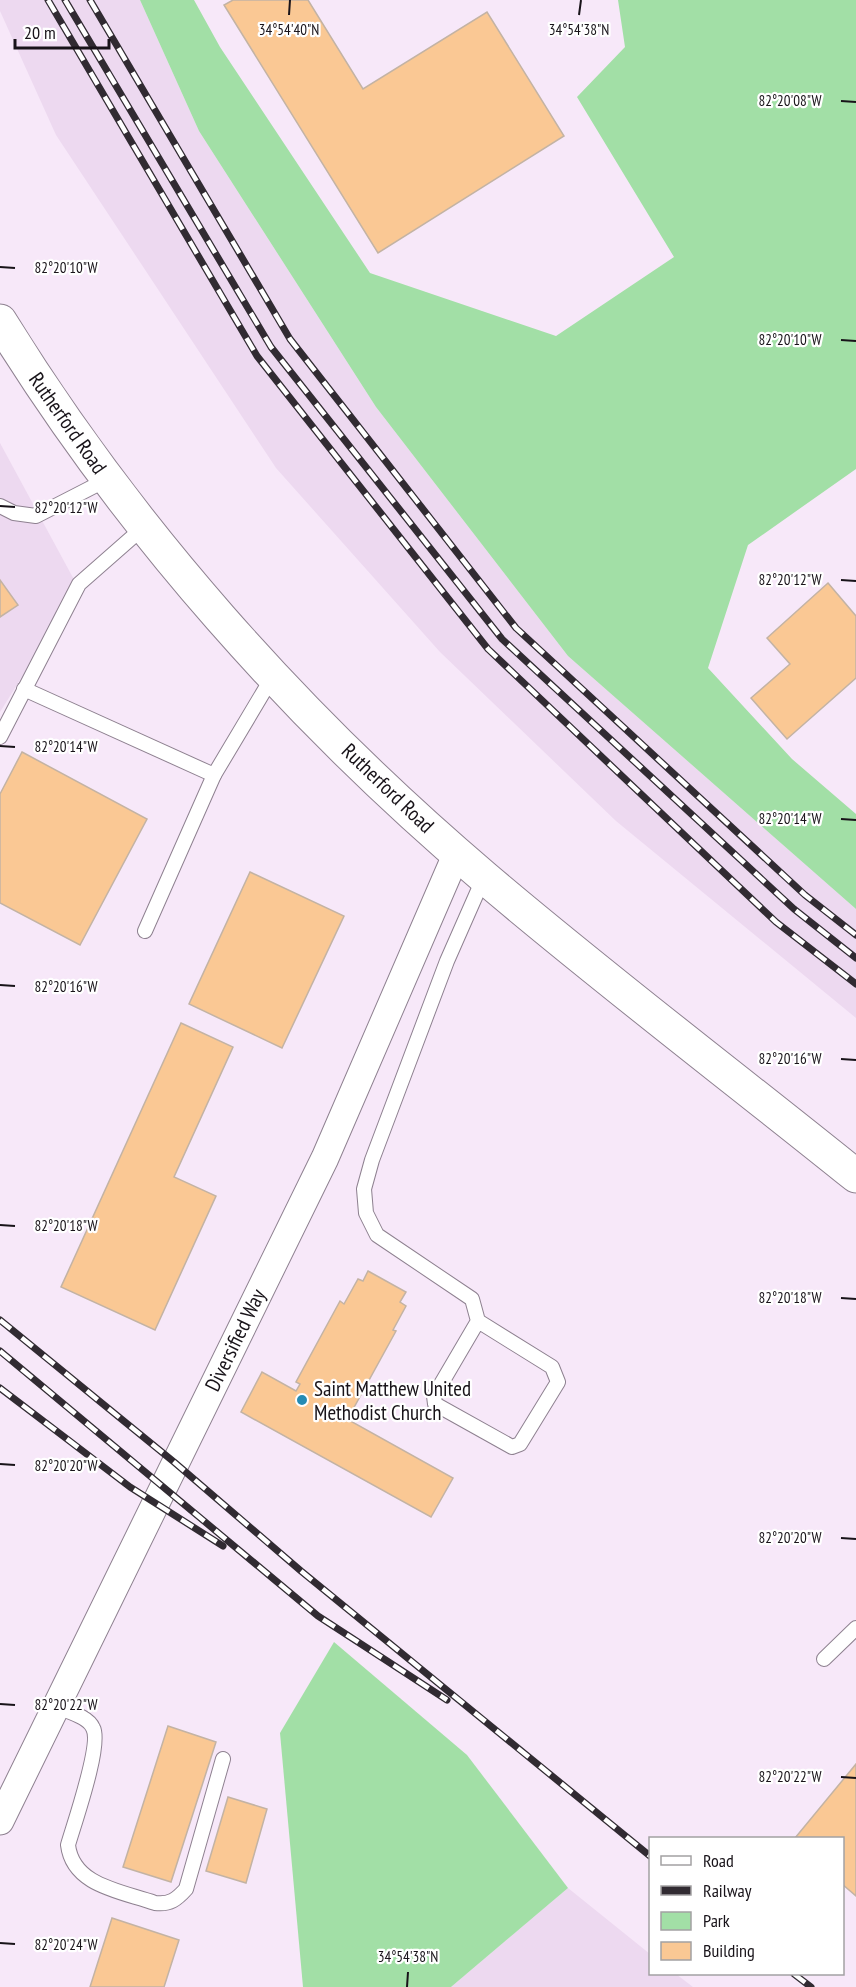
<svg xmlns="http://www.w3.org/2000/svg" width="856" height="1987" viewBox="0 0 856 1987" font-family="'PT Sans Narrow',sans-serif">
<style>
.built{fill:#edd9f0}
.green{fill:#a2dfa6}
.building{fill:#fac894;stroke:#c3b3a4;stroke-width:1.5}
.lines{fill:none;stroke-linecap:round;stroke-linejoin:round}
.service-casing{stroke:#8e8190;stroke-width:16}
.minor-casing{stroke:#8e8190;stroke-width:29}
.tertiary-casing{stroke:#8e8190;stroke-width:35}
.service{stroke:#fff;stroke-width:14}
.minor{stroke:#fff;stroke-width:27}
.tertiary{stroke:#fff;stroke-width:33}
.rail-casing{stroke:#312b32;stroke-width:7}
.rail{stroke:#fff;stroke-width:4.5;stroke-dasharray:14;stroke-linecap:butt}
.ticks{fill:none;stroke:#181319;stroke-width:2}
.poi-dot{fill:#248bb4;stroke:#fff;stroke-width:2}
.labels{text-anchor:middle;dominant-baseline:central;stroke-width:4.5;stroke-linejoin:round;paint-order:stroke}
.street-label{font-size:21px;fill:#181319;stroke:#fff}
.poi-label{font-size:21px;fill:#181319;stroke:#fff;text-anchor:start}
.ticks-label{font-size:15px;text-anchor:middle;fill:#181319;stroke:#fff;stroke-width:4.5;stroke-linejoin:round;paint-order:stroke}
</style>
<rect width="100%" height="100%" fill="#f7e8f9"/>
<!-- built -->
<g class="built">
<path d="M0,0h140l59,131 177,276 192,249 288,253v109l-240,-197 -176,-169 -164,-184 -220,-333 -56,-124z"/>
<path d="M0,443l78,144 -78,125z"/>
<path d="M568,1888l82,66v20h26l17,13h-242z"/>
</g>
<!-- green -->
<g class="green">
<path d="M140,0h54l26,47 150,226 186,63 118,-79 -97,-160 48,-50 -7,-47h238v469l-108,76 -40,123 84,91 64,55v95l-288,-253 -192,-249 -177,-276z"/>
<path d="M334,1642l133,113 101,133 -117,99h-148l-23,-254z"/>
</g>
<!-- building -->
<g class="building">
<path d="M233,0h75l55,89 124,-77 77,124 -186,117 -154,-248z"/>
<path d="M0,580l18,25 -18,12z"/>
<path d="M828,583l28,33v62l-69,61 -36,-41 39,-34 -23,-26z"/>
<path d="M22,752l125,67 -67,126 -80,-42v-109z"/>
<path d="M250,872l94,44 -62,132 -93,-44z"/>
<path d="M181,1023l52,24 -59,130 42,19 -61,134 -94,-43z"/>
<path d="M368,1271l38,21 -6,10 6,4 -13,24 3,1 -44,80 -3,-1 -4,8 108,60 -22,39 -190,-105 21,-40 34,19 4,-7 -4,-2 44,-81 4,3 14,-25 5,2z"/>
<path d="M168,1726l48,16 -45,140 -48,-15z"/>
<path d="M856,1764v132l-14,-12v-46h-47z"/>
<path d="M228,1797l39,12 -21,74 -40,-12z"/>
<path d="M112,1918l67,22 -15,47h-74z"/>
</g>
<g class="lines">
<defs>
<g id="service">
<path d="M0,506l14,7 22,3 72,-37"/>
<path d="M24,689l190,86"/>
<path d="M0,737l79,-153 66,-58"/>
<path d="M145,931l69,-156 59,-99"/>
<path d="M478,1321l-44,75 1,8 77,43 8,-3 38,-62 -6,-15 -74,-46 -6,-22 -95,-64 -11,-22 -2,-24 8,-29 75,-199 37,-84"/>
<path d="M824,1659l32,-31"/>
<path d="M57,1707c11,5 31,9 36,21 9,16 -19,96 -25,117 5,41 53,46 87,58 15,2 22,-4 31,-14l37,-130"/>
</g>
<path id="minor" d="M0,1821l325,-663 132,-305"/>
<path id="tertiary" d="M0,321c129,209 297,397 484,556 121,103 248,199 372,299"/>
</defs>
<!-- service casing -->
<use href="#service" class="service-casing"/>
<!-- minor casing -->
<use href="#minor" class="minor-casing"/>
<!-- tertiary casing -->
<use href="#tertiary" class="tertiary-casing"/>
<!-- service -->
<use href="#service" class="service"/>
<!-- minor -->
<use href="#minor" class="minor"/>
<!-- tertiary -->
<use href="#tertiary" class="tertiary"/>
<defs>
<g id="rail">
<path d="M48,0l209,356 231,293 288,273 80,62"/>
<path d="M65,0l206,347 231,292 292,270 62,49"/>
<path d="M90,0l200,339 226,289 289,267 51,40"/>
<path d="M0,1320l174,142 127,109 349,285"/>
<path d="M0,1351l318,265 129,84"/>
<path d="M0,1388l130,99 93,59"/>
<path d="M794,1974l17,13"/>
</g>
</defs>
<!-- rail casing -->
<use href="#rail" class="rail-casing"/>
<!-- rail -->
<use href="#rail" class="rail"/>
</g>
<!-- ticks -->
<path class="ticks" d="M289,15l1,-15M579,15l2,-15M841,101l15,1M0,267l15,1M841,340l15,1M0,506l15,1M841,580l15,1M0,746l15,1M841,819l15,1M0,985l15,1M841,1059l15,1M0,1225l15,1M841,1298l15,1M0,1464l15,1M841,1538l15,1M0,1704l15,1M841,1777l15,1M0,1943l15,1M407,1987l1,-15"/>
<!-- markers -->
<circle class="poi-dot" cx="302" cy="1400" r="6"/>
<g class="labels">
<!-- street labels -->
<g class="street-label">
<text transform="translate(68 423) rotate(55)">Rutherford Road</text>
<text transform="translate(388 788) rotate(44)">Rutherford Road</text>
<text transform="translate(235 1340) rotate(-64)">Diversified Way</text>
</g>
<!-- poi labels -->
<g class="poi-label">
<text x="314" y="1388">Saint Matthew United<tspan x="314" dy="24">Methodist Church</tspan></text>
</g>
</g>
<g class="ticks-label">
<text x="289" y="35">34°54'40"N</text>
<text x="579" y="35">34°54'38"N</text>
<text x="790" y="106">82°20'08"W</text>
<text x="66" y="273">82°20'10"W</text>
<text x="790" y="345">82°20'10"W</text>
<text x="66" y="513">82°20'12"W</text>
<text x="790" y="585">82°20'12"W</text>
<text x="66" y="752">82°20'14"W</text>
<text x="790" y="824">82°20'14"W</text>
<text x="66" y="992">82°20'16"W</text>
<text x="790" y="1064">82°20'16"W</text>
<text x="66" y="1231">82°20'18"W</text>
<text x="790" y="1303">82°20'18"W</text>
<text x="66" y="1471">82°20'20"W</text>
<text x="790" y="1543">82°20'20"W</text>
<text x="66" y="1710">82°20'22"W</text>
<text x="790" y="1782">82°20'22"W</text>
<text x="66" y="1950">82°20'24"W</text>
<text x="408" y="1962">34°54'38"N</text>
</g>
<!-- legend -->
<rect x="649" y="1837" width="195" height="138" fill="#ffffff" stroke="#a3a1a3" stroke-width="1.5"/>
<rect x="661" y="1856" width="30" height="9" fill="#ffffff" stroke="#a3a1a3" stroke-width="1.5"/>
<text x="703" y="1867" font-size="18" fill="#181319">Road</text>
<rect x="661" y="1886" width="30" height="9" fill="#312b32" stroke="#a3a1a3" stroke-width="1.5"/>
<text x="703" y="1897" font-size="18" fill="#181319">Railway</text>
<rect x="661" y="1912" width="30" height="18" fill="#a2dfa6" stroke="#a3a1a3" stroke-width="1.5"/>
<text x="703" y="1927" font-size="18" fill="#181319">Park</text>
<rect x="661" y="1942" width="30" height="18" fill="#fac894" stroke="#a3a1a3" stroke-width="1.5"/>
<text x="703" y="1957" font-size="18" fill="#181319">Building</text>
<!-- scale -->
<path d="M15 39v9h94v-9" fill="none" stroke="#181319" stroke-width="3"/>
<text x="24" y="39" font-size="18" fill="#181319" stroke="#ffffff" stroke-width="4.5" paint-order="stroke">20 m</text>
</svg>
